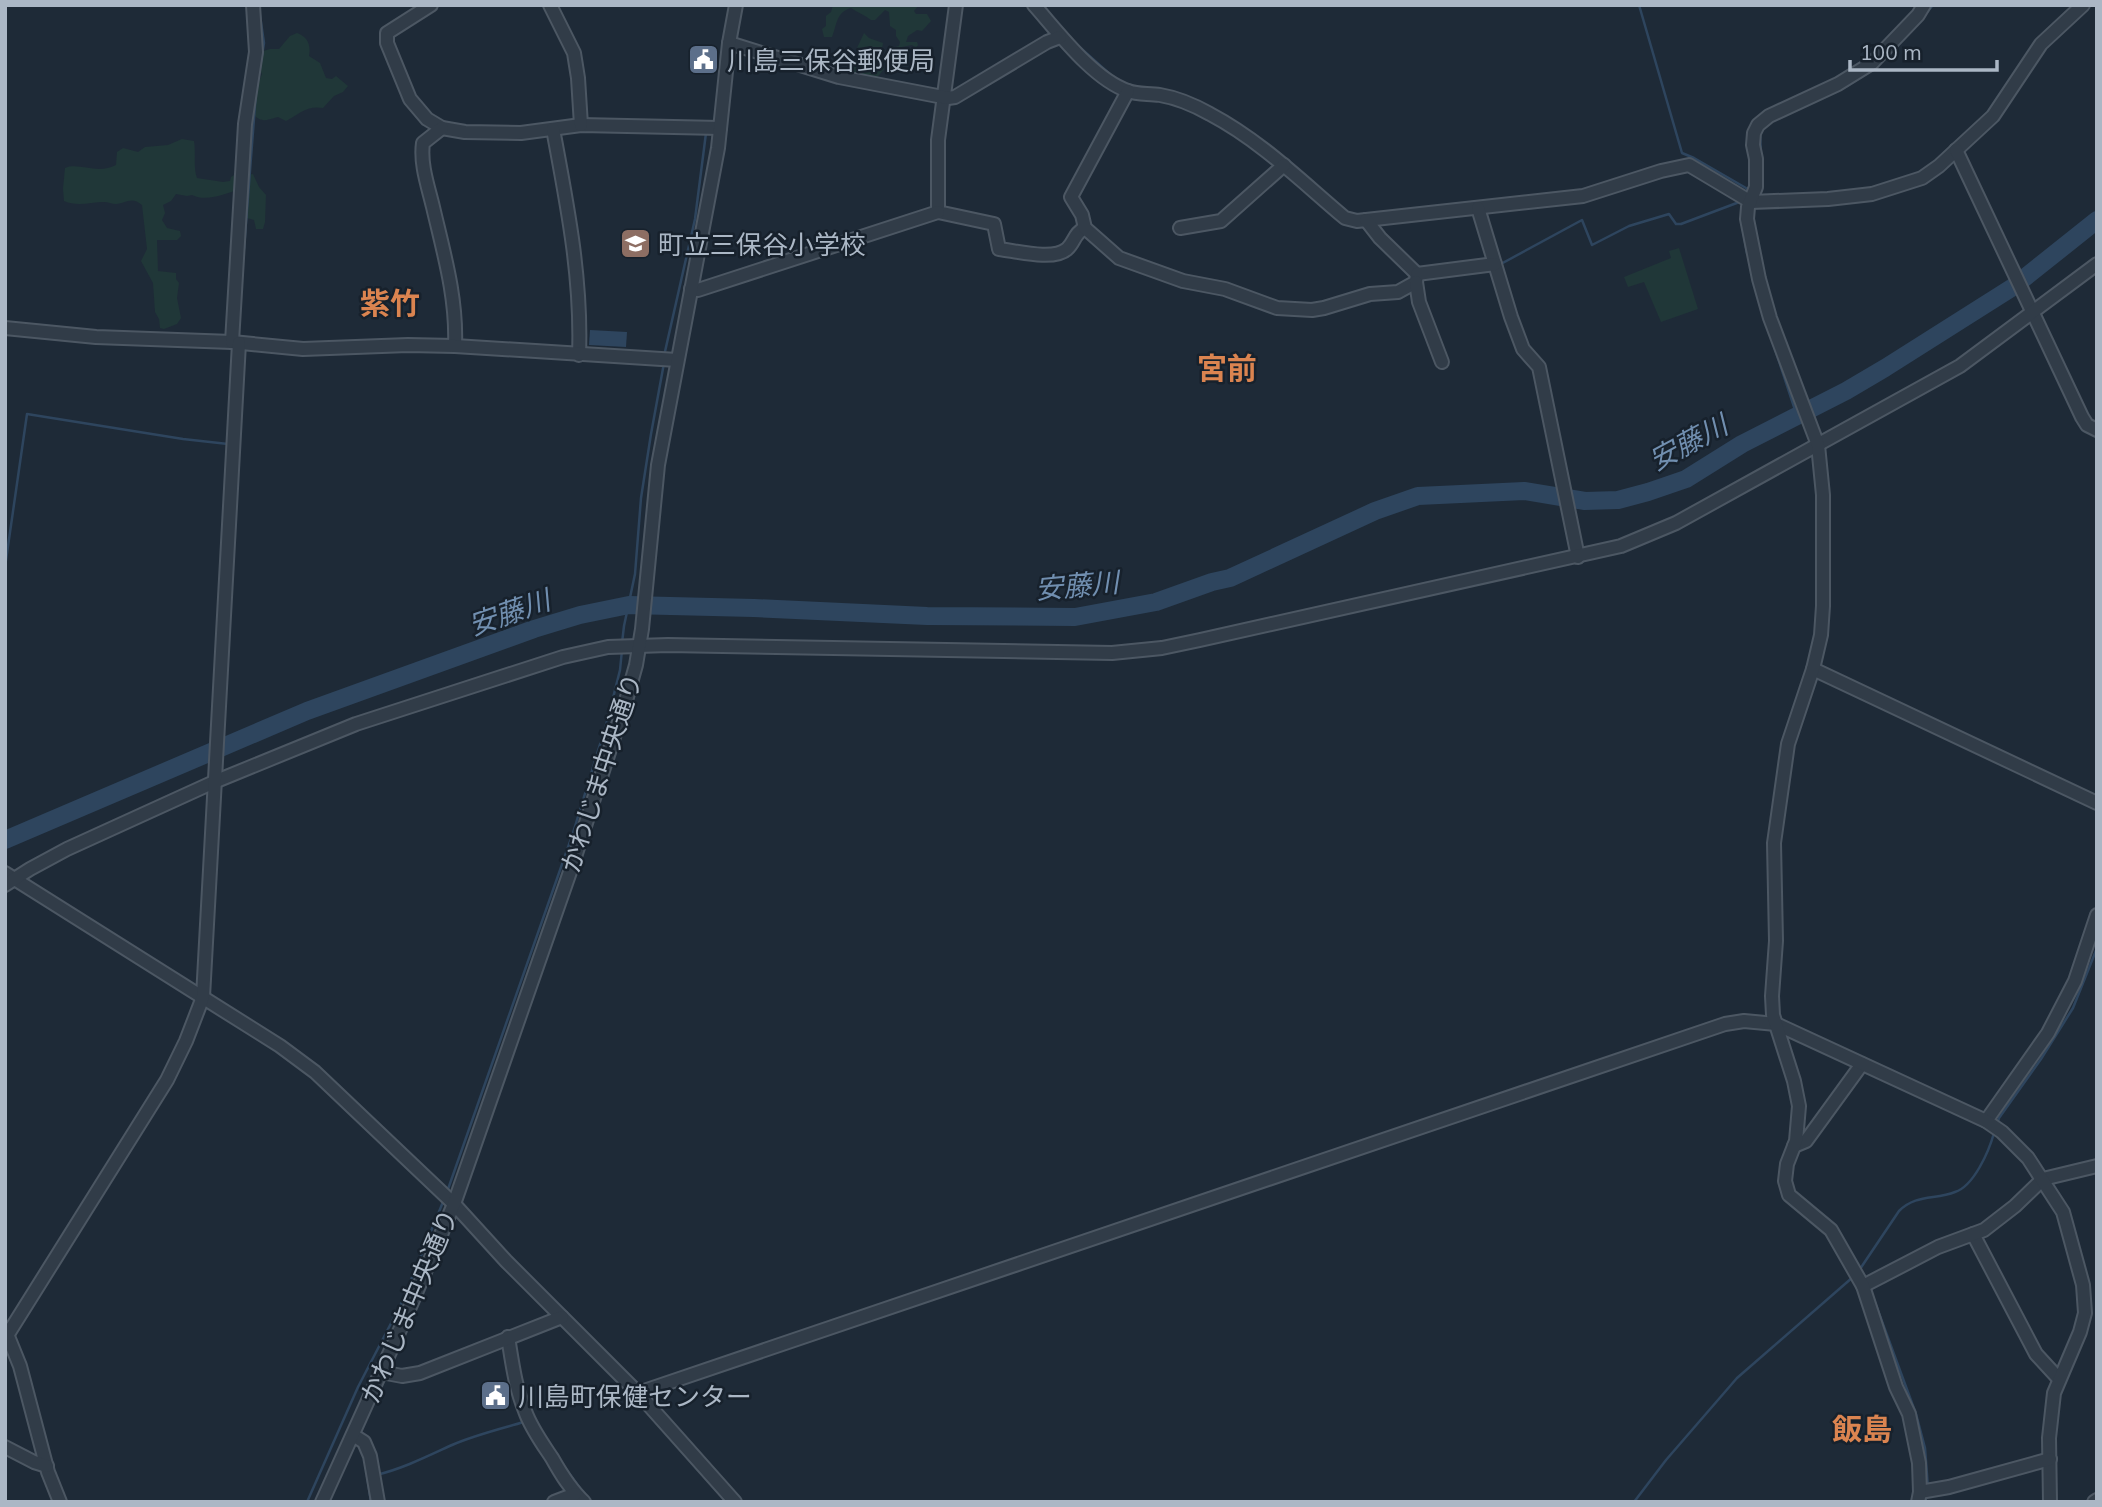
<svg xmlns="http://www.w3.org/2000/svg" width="2102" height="1507" viewBox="0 0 2102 1507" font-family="Mulish,'Noto Sans JP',sans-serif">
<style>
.green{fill:#203738}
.water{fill:#2e455e}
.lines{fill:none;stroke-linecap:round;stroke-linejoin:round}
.stream{stroke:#2e455e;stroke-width:2.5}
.river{stroke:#2e455e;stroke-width:18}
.minor-casing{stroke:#4c5763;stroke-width:16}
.minor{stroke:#313c48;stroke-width:12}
.labels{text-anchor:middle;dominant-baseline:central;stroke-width:5;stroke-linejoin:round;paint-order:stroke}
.poi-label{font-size:26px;fill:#abb7c5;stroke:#17212c;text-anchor:start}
.street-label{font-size:26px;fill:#abb7c5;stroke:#17212c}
.water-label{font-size:28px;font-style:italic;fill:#718fb0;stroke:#17212c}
.quarter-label{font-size:30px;font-weight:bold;fill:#db8450;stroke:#17212c}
</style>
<rect width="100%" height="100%" fill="#1e2a37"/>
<!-- green -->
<g class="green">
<path d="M833,5h86l-5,6 2,3h11l4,7 -9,10 -5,-1 -9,6 -2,6h11l1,3 -2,3 -4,-3 -10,2 1,3 4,1v10l-3,2 -11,-12h-4l-1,-2 11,-3 1,-4 -4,-6v-6l-6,-4 -1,-14 -4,-2 -10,10h-4c-6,-5 -13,-7 -20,-12 -15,4 -14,17 -19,29h-8l-2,-8 4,-3v-10l5,-4z"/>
<path d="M297,33c11,4 14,12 12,23l11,7 6,15 6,1 4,-3 12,10 -5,6 -9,4 -11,12c-16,-3 -24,6 -37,13l-8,-4c-13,3 -16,7 -26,-4l1,-17 9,-22 -4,-7 2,-15 10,-3h9l11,-13z"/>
<path d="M864,33l5,5 14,5 -2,12 3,14 -9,11 -37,-9 18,-7 -1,-8 3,-3 -1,-5z"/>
<path d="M182,139l12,2c2,12 -1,27 3,37l26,4 7,-1 1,-4 3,-2 4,1 15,-2 6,13 7,8 -1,27 -2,7h-7l-2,-9 -11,-3v-28c-16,3 -35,14 -51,6l-5,1 -11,-2 -5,7 -8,4 2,8 -3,7 5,8 13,3 1,5 -4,4h-20l1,31 18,2v6l3,4 -2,15 4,20 -4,6 -13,5 -4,-1 -1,-9 -4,-7 -2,-29 -12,-22 6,-12 -5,-44c-10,-9 -16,-2 -26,-1 -4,0 -8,-2 -12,-2 -14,0 -26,5 -40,-1l-1,-12 2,-21c13,-6 33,7 51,-3l1,-13 6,-4 15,4 7,-5 23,-2z"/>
<path d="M1679,248l19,61 -37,13 -17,-40 -16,5 -4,-10 47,-19 -2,-7z"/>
</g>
<!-- water -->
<path class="water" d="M590,330l37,2 -1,15 -37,-2z"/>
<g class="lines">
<!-- stream -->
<g class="stream">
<path d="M1639,5l43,148 12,5 52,30"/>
<path d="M1924,16l9,-11"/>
<path d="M1076,44l37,33"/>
<path d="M1886,57l20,-21"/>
<path d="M1847,86l24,-15"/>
<path d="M1787,114l48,-22"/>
<path d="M1760,134l1,21"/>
<path d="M1745,194l7,-12"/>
<path d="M1742,225l5,28"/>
<path d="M244,249l12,-157 8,-49 -5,-34"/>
<path d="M1499,265l83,-45 10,25 37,-19 40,-12 7,10h5l61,-23"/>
<path d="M1753,280l11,37"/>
<path d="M1773,343l24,73"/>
<path d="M664,356l31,-137 11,-86"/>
<path d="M5,567l22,-153 156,25 45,5"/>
<path d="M622,643l2,-17 11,-52 6,-76 10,-64 13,-71"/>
<path d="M1997,1124l2,-6 42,-59 32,-51 24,-60"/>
<path d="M447,1192l126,-359 35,-115 12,-48 2,-20"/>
<path d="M1839,1232l26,46"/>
<path d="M1860,1269l39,-58c17,-17 36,-11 56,-19 19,-6 34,-41 39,-59"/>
<path d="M1873,1297l43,117 9,34 3,40"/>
<path d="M536,1422l19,30"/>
<path d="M560,1461l25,34"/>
<path d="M376,1475c26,-6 52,-19 76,-30 23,-10 48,-16 72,-23"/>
<path d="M369,1476h-2l4,26"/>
<path d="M307,1502l51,-115 43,-83 42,-102"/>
<path d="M1634,1502l32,-42 71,-82 116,-101"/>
<path d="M1925,1502l2,-8"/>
</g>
<!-- river -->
<path class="river" d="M5,840l302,-129 227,-82 46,-14 49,-10 125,3 173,8 148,1 81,-15 56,-20 18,-4 145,-67 43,-15 106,-5 61,10 33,-1 30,-8 38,-13 56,-35 104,-53 39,-23 128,-81 84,-67"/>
<defs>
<g id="minor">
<path d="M431,5l-44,28v10l23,56 17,20 15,9 23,4 56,1 60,-8 139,3"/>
<path d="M550,5l24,48 4,25 3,47"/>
<path d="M956,5l-18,135v72l56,12 5,25c17,2 55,12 68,0 8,-7 7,-16 18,-21"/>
<path d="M1034,5c24,27 59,74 94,86 10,4 21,2 32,4 18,3 34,10 50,19 51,27 91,67 135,104l12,3 226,-25 78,-25 28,-6 62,37 77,-3 44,-5 50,-16 17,-12 54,-50 48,-72 42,-39"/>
<path d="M729,43l110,34 109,21 7,-1 92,-55 13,-5"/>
<path d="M1128,91l-57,106 11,18 3,13 34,30 64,23 42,8 52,19 35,2 12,-2 46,-14 28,-2 18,-10 1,-8"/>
<path d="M442,128l-19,15c-3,21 5,43 10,64 11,47 24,91 22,139"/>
<path d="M553,129c14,75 29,149 26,226"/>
<path d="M1956,150l126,267 5,8 10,5"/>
<path d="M1478,208l33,109 12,32 16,18 39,190"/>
<path d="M1366,220l14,18 37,36"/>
<path d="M1180,228l41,-7 63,-56"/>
<path d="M1417,274l78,-10"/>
<path d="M1416,282l3,20 23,60"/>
<path d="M691,289l7,1 240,-78"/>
<path d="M5,328l91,9 136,5 71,7 105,-4 47,1 222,14"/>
<path d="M232,342l13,-218 11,-72 -3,-47"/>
<path d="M1813,669l284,134"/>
<path d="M5,873l275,173 35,26 139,132 52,57 132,132 97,109"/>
<path d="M5,885l25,-16 37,-20 147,-67 142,-58 207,-67 45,-10 60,-2 444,8 50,-5 38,-8 421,-94 55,-23 284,-157 137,-102"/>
<path d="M1986,1121l62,-88 27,-52 22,-66"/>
<path d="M1794,1146l12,-5 56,-77"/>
<path d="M1973,1234l63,120 23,25"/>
<path d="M1863,1286l75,-39 46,-17 31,-24 28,-27 54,-13"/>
<path d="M5,1329l15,37 28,106 12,30"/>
<path d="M8,1334l159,-254 19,-39 17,-44 36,-654"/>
<path d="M508,1337c4,24 7,50 17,74 6,17 17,32 27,47 9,16 18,31 32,44"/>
<path d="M381,1372l21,4 18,-3 142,-56"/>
<path d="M638,1393l1087,-369 19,-3 32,3 210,97 16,11 26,26 35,54 20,73 2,28 -5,19 -26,61 -5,45 1,64"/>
<path d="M353,1435l11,7 6,14 8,46"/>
<path d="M5,1447l29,15 13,4"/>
<path d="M1920,1492l29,-5 101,-28"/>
<path d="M322,1502l82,-181 50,-117 117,-335 56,-172 9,-32 6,-36 16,-164 60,-317 11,-105 7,-38"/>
<path d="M554,1502l21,-8"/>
<path d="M1918,1502l2,-10 -1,-29 -10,-49 -13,-27 -33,-101 -32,-56 -42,-35 -4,-14 2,-17 9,-23 3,-35 -5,-25 -21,-66 -1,-19 4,-55 -2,-98 14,-99 25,-75 8,-34 2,-29v-111l-5,-50 -48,-127 -11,-39 -12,-60 1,-12 8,-20v-28l-3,-14 1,-12 4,-8 11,-9 69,-32 34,-21 46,-48 6,-10"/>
<path d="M2094,1502l3,-2"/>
</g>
</defs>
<!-- minor casing -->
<use href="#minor" class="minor-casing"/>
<!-- minor -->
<use href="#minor" class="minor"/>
</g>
<!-- icons -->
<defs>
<symbol id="civic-square" viewBox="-11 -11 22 22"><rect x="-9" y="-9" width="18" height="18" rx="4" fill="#5c6f8a" stroke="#17212c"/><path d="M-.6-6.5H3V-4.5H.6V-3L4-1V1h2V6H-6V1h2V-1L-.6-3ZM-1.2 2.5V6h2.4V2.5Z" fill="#fff"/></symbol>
<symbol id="school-square" viewBox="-11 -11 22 22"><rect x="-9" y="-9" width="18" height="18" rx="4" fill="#8d6e63" stroke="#17212c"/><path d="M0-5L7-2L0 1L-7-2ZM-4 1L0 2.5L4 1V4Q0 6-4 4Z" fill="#fff"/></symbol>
</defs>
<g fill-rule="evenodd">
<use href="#civic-square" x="686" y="42" width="35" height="35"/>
<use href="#school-square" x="618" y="226" width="35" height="35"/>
<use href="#civic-square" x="478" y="1378" width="35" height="35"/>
</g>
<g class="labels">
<!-- poi labels -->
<g class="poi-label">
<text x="727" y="60">川島三保谷郵便局</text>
<text x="658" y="244">町立三保谷小学校</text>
<text x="518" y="1396">川島町保健センター</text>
</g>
<!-- street labels -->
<g class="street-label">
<text transform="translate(601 773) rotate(-72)">かわじま中央通り</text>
<text transform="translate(409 1306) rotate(-67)">かわじま中央通り</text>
</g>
<!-- water labels -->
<g class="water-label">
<text transform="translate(1688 442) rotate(-28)">安藤川</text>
<text transform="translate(1077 585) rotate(-5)">安藤川</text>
<text transform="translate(509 612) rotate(-19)">安藤川</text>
</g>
<!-- quarter labels -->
<g class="quarter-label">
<text x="390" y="303">紫竹</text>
<text x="1227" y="368">宮前</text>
<text x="1862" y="1429">飯島</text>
</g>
</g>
<!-- border -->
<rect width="2102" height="1507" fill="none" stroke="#abb7c5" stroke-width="14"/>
<!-- scale -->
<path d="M1850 60v10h147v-10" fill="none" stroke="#abb7c5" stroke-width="3.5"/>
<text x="1860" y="60" font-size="21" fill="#abb7c5" stroke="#17212c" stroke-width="5" paint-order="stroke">100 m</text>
</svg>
